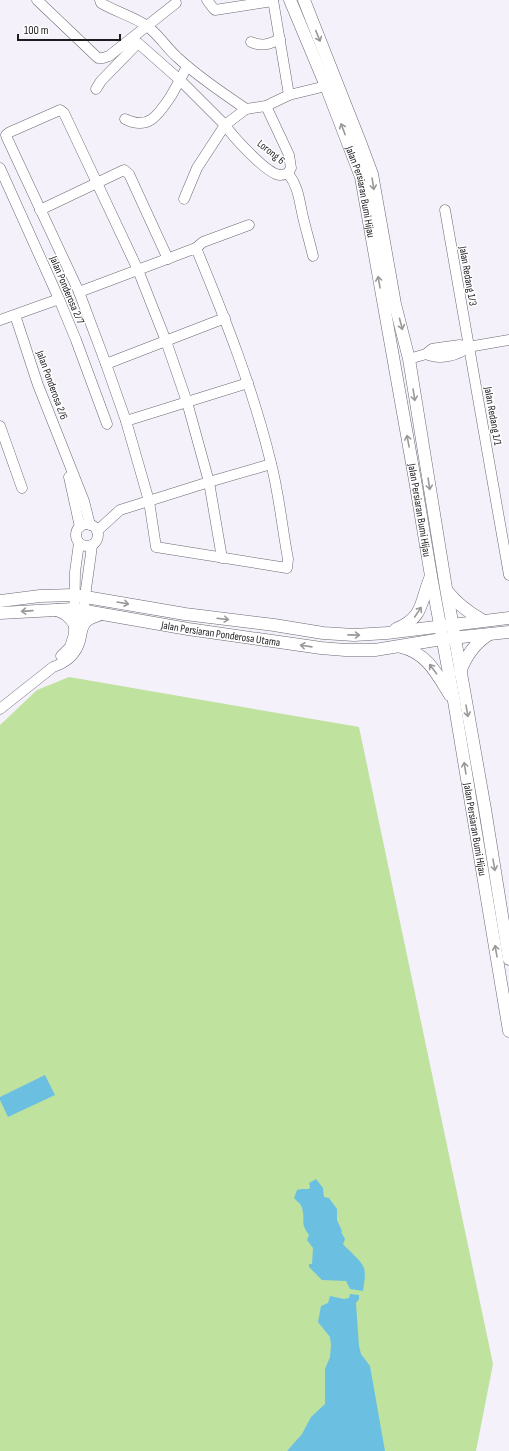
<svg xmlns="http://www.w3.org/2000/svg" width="509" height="1451" viewBox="0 0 509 1451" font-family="'Sofia Sans Condensed',sans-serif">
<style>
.green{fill:#c0e29f}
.water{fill:#6bc0e2}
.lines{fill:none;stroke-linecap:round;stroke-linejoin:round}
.minor-casing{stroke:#6b6871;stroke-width:11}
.major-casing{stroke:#6b6871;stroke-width:13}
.minor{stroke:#fff;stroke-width:10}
.major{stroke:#fff;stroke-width:12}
.oneway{stroke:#99999a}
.labels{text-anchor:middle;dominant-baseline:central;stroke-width:3;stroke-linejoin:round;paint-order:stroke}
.street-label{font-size:11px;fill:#1d1c1f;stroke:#fff}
</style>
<rect width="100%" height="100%" fill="#f4f1fb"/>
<!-- green -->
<path class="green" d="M69,677l290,50 134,637 -17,87h-476v-726l37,-35z"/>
<!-- water -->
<g class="water">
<path d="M45,1075l10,20 -47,22 -8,-17v-3z"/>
<path d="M316,1179l7,9 1,9 5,1 8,11v11l5,11 -1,1 4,7 -2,5c6,7 18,16 21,24 2,7 0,16 -1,23l-13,-2 -4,-8 -24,-1 -13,-13v-3h3l1,-16 -6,-8 2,-5c-10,-14 -3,-13 -7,-27 -1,-5 -5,-6 -8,-10l3,-8 4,-1h8l1,-2 -1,-4z"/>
<path d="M350,1294l9,1v4l-3,4 3,43 2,8 9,12 15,85h-98l15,-17 9,-17 14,-13v-35l5,-12 1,-12 -1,-8 -12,-15 3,-16 7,-3 2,-7 14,3 5,-1z"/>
</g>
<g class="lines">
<defs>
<g id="minor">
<path d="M37,0l61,58h5l6,-2 67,-53"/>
<path d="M100,0l1,3c15,9 32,13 46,23 12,9 19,21 30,31 21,20 46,36 69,52l20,-3 23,-11 37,-9"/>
<path d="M207,0l6,8 2,2 58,-9"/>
<path d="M273,0l16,95"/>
<path d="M251,42c11,5 19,2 29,-3"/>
<path d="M96,89l5,-8 37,-38 43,38 44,44 -28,43 -13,31"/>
<path d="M246,109l-21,16c8,12 38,44 51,49 5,2 8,1 12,-1l3,-5 -2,-13 -23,-49"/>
<path d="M125,119c24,12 34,-5 46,-23 6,-11 11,-19 16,-30"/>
<path d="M0,168l59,131 17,41 31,84"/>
<path d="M288,173c11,15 11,27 15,44 3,13 7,26 10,39"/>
<path d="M40,210l84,-40 5,4 39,85"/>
<path d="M445,210l64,365"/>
<path d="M196,248c29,70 57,141 75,215 8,31 11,64 17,96l-1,9 -131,-21 -7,-46 -23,-80 -20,-57 -27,-72z"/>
<path d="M196,248l7,-6 46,-17"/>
<path d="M79,292l-72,-154 -1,-3 4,-3 50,-22 4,3 74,157 28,71 21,61 22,80 13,76"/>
<path d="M15,315l23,70 46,116 6,24"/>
<path d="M0,320l59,-21"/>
<path d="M426,354c13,6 32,2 42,-7"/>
<path d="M409,359l17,-5 6,-5 6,-1 22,-3 8,2 41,-7"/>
<path d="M106,364l119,-46"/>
<path d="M126,421l122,-38"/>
<path d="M0,426l22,62"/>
<path d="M69,477l11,50"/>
<circle cx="87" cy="535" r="11"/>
<path d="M97,531l23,-21 89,-28 62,-18"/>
<path d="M61,656l9,-9 4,-13 1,-62 4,-29"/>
<path d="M0,709l53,-42c34,-11 29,-40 32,-70 2,-17 5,-34 7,-52"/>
</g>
<g id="major">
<path id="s1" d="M290,0l36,86 35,91 54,303 16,96 23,125 55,330"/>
<path d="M304,0l56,142 12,32 23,130 14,55 37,229 39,221 24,150"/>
<path d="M447,591c10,13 21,21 35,29"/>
<path d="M0,601l40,-5 34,-1 111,19 89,11 49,8 31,2 33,-2 122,-15"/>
<path d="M57,610c9,3 13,7 18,15"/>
<path id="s2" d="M0,613l74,-4 114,20 133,19 24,2h30l67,-11 67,-7"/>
<path d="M83,626c2,-8 11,-9 18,-12"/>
<path d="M396,629c29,-12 24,-28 35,-53"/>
<path d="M401,647c26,6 36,27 49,48"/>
<path d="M460,672c6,-16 14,-28 28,-37"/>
</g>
</defs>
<!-- minor casing -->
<use href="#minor" class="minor-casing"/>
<!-- major casing -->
<use href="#major" class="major-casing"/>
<!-- minor -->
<use href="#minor" class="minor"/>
<!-- major -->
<use href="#major" class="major"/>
</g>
<!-- one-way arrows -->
<defs><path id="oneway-shaft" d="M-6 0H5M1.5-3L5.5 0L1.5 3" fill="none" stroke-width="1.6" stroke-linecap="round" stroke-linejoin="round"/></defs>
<g class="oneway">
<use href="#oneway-shaft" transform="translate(318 36) rotate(68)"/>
<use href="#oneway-shaft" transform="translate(343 129) rotate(-111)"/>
<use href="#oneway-shaft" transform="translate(373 184) rotate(81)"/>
<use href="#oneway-shaft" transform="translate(379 282) rotate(-100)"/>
<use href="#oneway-shaft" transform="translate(401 324) rotate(75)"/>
<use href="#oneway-shaft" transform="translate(414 395) rotate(81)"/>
<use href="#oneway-shaft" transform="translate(408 441) rotate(-101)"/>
<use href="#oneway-shaft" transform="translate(429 484) rotate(81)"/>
<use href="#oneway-shaft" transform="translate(123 603) rotate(10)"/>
<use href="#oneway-shaft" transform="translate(27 611) rotate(176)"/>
<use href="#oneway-shaft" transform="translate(418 612) rotate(-56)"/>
<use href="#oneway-shaft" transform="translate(223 619) rotate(7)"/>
<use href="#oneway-shaft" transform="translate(354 635) rotate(1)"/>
<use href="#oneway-shaft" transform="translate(306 646) rotate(-172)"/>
<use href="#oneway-shaft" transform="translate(433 669) rotate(-127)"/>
<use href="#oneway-shaft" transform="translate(467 711) rotate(80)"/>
<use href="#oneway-shaft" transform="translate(465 768) rotate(-99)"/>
<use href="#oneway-shaft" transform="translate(494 865) rotate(80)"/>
<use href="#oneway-shaft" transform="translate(496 951) rotate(-100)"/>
</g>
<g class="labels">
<!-- street labels -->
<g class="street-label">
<text transform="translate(271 152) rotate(39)">Lorong 6</text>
<text stroke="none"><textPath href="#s1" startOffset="205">Jalan Persiaran Bumi Hijau</textPath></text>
<text transform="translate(468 276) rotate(80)">Jalan Redang 1/3</text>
<text transform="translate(67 290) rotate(67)">Jalan Ponderosa 2/7</text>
<text transform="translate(52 385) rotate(70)">Jalan Ponderosa 2/6</text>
<text transform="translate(493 416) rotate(80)">Jalan Redang 1/1</text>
<text stroke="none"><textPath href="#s1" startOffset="529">Jalan Persiaran Bumi Hijau</textPath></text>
<text stroke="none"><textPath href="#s2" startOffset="223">Jalan Persiaran Ponderosa Utama</textPath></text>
<text stroke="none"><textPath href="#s1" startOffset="853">Jalan Persiaran Bumi Hijau</textPath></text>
</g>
</g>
<!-- scale -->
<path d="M18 34v6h102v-6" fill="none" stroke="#1d1c1f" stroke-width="2"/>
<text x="24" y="34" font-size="12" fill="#1d1c1f" stroke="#ffffff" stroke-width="3" paint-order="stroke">100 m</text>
</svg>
